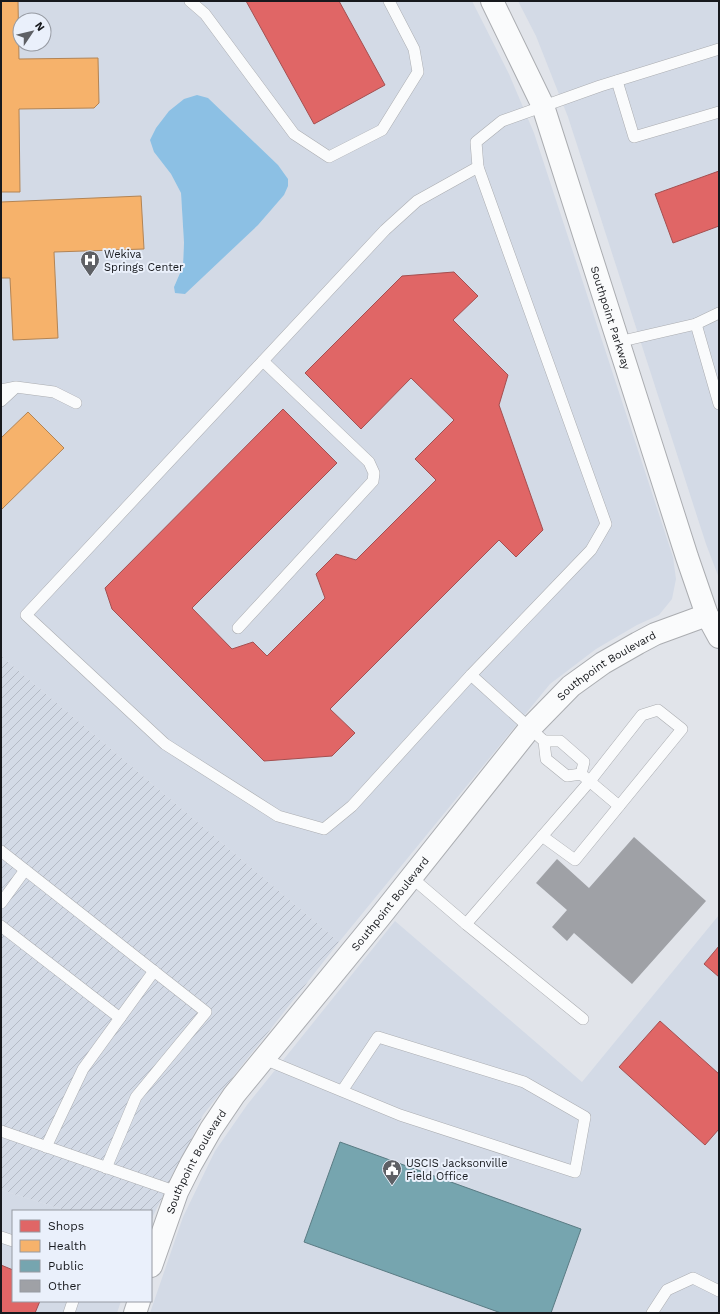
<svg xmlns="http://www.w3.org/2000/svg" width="720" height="1314" viewBox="0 0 720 1314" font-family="'Work Sans',sans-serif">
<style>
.built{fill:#d3dae6;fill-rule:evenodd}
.industrial{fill:url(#industrial-furrows)}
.water{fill:#8cc0e4}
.shops{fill:#e06666;stroke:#a44f50}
.health{fill:#f6b26b;stroke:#b38454}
.public{fill:#76a5af;stroke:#5a7b83}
.building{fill:#9fa1a6}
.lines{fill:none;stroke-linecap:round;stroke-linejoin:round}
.service-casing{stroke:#abadb1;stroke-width:12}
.tertiary-casing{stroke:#abadb1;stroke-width:24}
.secondary-casing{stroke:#abadb1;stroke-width:24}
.service{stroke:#fafbfc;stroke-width:11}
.tertiary{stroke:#fafbfc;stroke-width:22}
.secondary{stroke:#fafbfc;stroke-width:22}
.labels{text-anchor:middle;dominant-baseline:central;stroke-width:4;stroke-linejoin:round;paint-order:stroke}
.poi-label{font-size:11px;fill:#17191d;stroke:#eaf0fb;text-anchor:start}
.street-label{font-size:11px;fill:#17191d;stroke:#eaf0fb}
</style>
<defs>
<pattern id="industrial-furrows" width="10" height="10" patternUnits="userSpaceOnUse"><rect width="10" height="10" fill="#d3dae6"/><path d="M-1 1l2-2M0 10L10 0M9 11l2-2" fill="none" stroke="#b4bac5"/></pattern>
</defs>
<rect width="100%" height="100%" fill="#e1e4ea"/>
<!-- built -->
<g class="built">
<path d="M1,1h471l37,73 25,59 139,424 3,22 -4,20 -13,16 -22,10 -41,24 -46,35 -211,258 -338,-286zM20,20h24v24h-24zM154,152l130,43 -13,14 -97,78 9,-21 1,-23 -3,-50 -10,-19z"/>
<path d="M518,1h201v577l-13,-34 -138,-427 -32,-81z"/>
<path d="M719,915v398h-569l33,-96 32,-66 32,-46 148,-184 187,161z"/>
<path d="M1,1190l67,21h-55v90h108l-4,12h-116z"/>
</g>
<!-- industrial -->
<path class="industrial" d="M1,656l338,286 -136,173 -52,105v-9h-83l-67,-21z"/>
<!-- water -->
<path class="water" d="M197,95l11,3 70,67 10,14v7l-4,9 -26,30 -73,69 -10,-1 -1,-6 9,-21 1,-23 -3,-50 -10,-19 -17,-22 -4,-12 6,-12 13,-17 15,-12z"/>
<!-- shops -->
<g class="shops">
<path d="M246,1h93l46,84 -71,39z"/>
<path d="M719,171v55l-46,17 -18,-49z"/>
<path d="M454,272l24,24 -25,24 55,55 -9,30 44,125 -27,27 -17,-17 -169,169 25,24 -23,23 -68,5 -152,-152 -7,-21 178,-179 54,54 -145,145 40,41 21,-7 14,14 58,-58 -9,-24 20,-20 20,6 80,-80 -21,-21 39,-39 -43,-42 -50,51 -56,-56 97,-97z"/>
<path d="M719,946v31l-15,-13z"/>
<path d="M660,1021l59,53v55l-14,16 -86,-78z"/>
<path d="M1,1265l12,5v31h27l-5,12h-34z"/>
</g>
<!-- health -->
<g class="health">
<path d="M1,1h17l1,58 79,-1 1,45 -5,5 -75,1 1,83h-19z"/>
<path d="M141,196l3,53 -90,3 4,86 -45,2 -3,-62h-9v-76z"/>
<path d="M28,412l36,36 -63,62v-72z"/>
</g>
<!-- public -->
<path class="public" d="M340,1142l241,87 -30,84h-50l-197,-71z"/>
<!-- building -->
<path class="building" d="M634,837l72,64 -74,83 -58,-51 -7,8 -15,-14 15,-17 -31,-27 21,-24 32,29z"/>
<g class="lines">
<defs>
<g id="service">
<path d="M190,1l15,13 89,120 35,23 53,-27 36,-58 -4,-23 -25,-48"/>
<path d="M617,81l17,56 85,-25"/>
<path d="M696,324l23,80"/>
<path d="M618,342l78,-18 23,-11"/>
<path d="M1,390l15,-3 38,5 22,11"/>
<path d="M1,401l14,-13"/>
<path d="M238,628l135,-147 1,-8 -5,-11 -106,-101"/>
<path d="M471,675l120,-125 15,-26 -128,-357"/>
<path d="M544,741h16l24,21 -3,12"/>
<path d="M619,806l-38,-32 -14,2 -21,-17 -2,-18 -73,-66 -119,131 -28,23 -46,-13 -113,-72 -139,-129 359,-385 32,-29 61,-34 -2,-25 26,-21 98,-35 119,-37"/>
<path d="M1,851l205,161 -70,85 -30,71"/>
<path d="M411,877l55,47 117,95"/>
<path d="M1,903l24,-33"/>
<path d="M466,924l124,-143 52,-66 16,-5 24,19 -107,131 -33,-24"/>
<path d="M1,926l119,92"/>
<path d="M264,1059l136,56 175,57 10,-55 -61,-35 -146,-45 -36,54"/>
<path d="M1,1131l176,61"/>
<path d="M46,1147l37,-78 71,-98"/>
<path d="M1,1237l12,4"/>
<path d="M69,1313l4,-12"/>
<path d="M652,1313l15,-23 26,-12 26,13"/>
</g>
<g id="tertiary">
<path id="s1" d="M151,1266l26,-74 14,-28 20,-35 23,-34 145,-177 151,-190 41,-42 32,-23 35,-20 17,-9 52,-19"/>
<path d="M135,1313l4,-12"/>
</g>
<g id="secondary">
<path id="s2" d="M492,1l51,105 144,451 20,58 12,22"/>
</g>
</defs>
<!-- service casing -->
<use href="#service" class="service-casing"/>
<!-- tertiary casing -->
<use href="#tertiary" class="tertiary-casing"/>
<!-- secondary casing -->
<use href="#secondary" class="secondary-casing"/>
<!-- service -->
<use href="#service" class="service"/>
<!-- tertiary -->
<use href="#tertiary" class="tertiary"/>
<!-- secondary -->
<use href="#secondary" class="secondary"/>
</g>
<!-- icons -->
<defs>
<symbol id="hospital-pin" viewBox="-11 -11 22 30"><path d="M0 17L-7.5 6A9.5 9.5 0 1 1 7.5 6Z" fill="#5e6065" stroke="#eaf0fb"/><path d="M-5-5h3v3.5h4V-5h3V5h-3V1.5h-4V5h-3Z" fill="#fff"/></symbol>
<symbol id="civic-pin" viewBox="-11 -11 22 30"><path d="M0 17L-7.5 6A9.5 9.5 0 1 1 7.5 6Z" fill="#5e6065" stroke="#eaf0fb"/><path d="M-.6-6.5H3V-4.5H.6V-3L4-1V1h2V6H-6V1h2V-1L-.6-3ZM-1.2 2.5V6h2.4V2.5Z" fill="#fff"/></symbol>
</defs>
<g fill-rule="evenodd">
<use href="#hospital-pin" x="79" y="249" width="22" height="30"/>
<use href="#civic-pin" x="381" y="1158" width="22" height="30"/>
</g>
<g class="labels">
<!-- poi labels -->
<g class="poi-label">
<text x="104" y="254">Wekiva<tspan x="104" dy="13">Springs Center</tspan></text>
<text x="406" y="1163">USCIS Jacksonville<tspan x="406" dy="13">Field Office</tspan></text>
</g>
<!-- street labels -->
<g class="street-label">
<text stroke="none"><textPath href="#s2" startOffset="339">Southpoint Parkway</textPath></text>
<text stroke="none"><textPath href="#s1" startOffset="762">Southpoint Boulevard</textPath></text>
<text stroke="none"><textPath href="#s1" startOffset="438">Southpoint Boulevard</textPath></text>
<text stroke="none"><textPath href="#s1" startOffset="114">Southpoint Boulevard</textPath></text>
</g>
</g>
<!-- border -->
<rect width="720" height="1314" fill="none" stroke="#17191d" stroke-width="4"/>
<!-- legend -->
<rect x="12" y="1210" width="140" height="92" fill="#eaf0fb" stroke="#969aa2"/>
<rect x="20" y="1220" width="20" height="12" fill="#e06666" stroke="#969aa2"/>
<text x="48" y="1230" font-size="12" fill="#17191d">Shops</text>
<rect x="20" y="1240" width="20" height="12" fill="#f6b26b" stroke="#969aa2"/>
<text x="48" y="1250" font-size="12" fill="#17191d">Health</text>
<rect x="20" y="1260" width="20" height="12" fill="#76a5af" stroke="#969aa2"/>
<text x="48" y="1270" font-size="12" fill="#17191d">Public</text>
<rect x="20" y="1280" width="20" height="12" fill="#9fa1a6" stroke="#969aa2"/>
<text x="48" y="1290" font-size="12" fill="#17191d">Other</text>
<!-- north arrow -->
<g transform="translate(32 32) rotate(55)"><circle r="19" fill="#eaf0fb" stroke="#969aa2"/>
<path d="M0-3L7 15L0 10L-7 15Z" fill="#5e6065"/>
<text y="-6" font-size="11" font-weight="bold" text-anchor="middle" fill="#17191d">N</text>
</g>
</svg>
